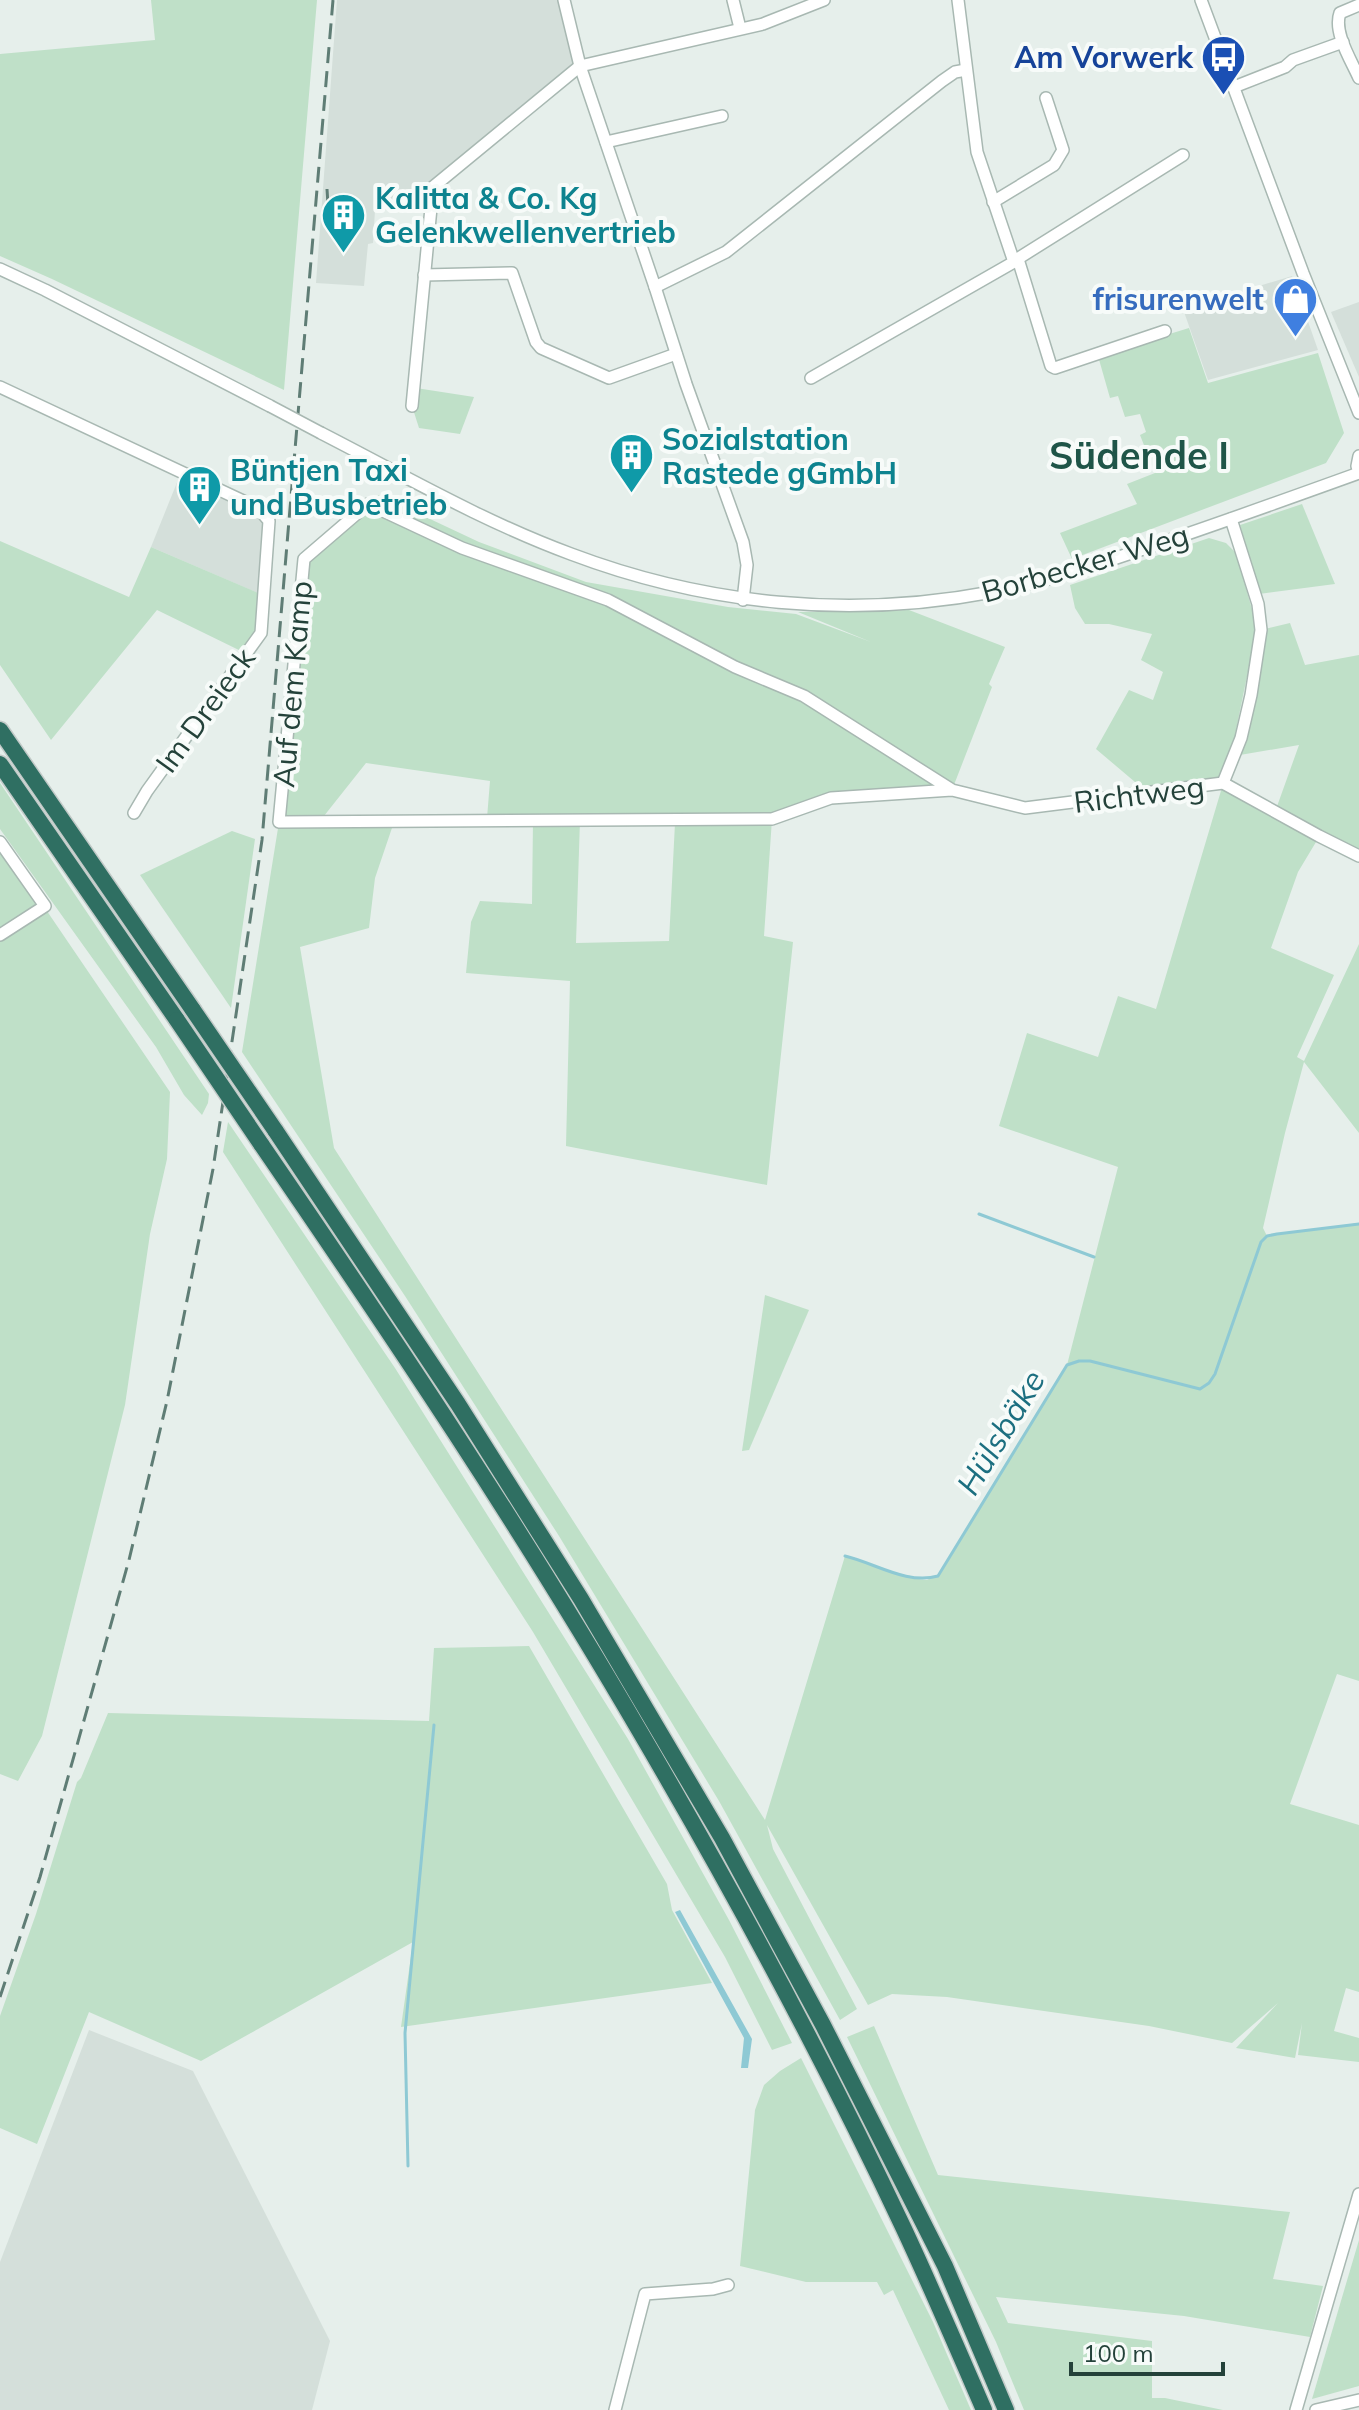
<svg xmlns="http://www.w3.org/2000/svg" width="1359" height="2410" viewBox="0 0 1359 2410" font-family="Mulish,sans-serif">
<style>
.built{fill:#d4dfda}
.green{fill:#bfe0c8;fill-rule:evenodd}
.water{fill:#8ec9d4}
.lines{fill:none;stroke-linecap:round;stroke-linejoin:round}
.stream{stroke:#8ec9d4;stroke-width:3}
.minor-casing{stroke:#a8b8b2;stroke-width:14}
.highway-casing{stroke:#c2cac8;stroke-width:19}
.minor{stroke:#fff;stroke-width:11}
.highway{stroke:#2f6f62;stroke-width:16}
.rail{stroke:#5f7d75;stroke-width:3;stroke-dasharray:16 8;stroke-linecap:butt}
.minor-bridge-casing{stroke:#a8b8b2;stroke-width:14;stroke-linecap:butt}
.highway-bridge-casing{stroke:#c2cac8;stroke-width:19;stroke-linecap:butt}
.minor-bridge{stroke:#fff;stroke-width:11}
.highway-bridge{stroke:#2f6f62;stroke-width:16}
.labels{text-anchor:middle;dominant-baseline:central;stroke-width:8;stroke-linejoin:round;paint-order:stroke}
.transit-label{font-size:30px;font-weight:bold;fill:#164399;stroke:#f7fbf9;text-anchor:end}
.culture-label{font-size:30px;font-weight:bold;fill:#0d838f;stroke:#f7fbf9;text-anchor:start}
.shop-label{font-size:30px;font-weight:bold;fill:#366cbe;stroke:#f7fbf9;text-anchor:end}
.street-label{font-size:30px;fill:#24423a;stroke:#f7fbf9}
.water-label{font-size:32px;font-style:italic;fill:#1c6f80;stroke:#f7fbf9}
.district-label{font-size:38px;font-weight:bold;fill:#1f5548;stroke:#f7fbf9}
</style>
<rect width="100%" height="100%" fill="#e6efeb"/>
<!-- built -->
<g class="built">
<path d="M337,0h227l16,66 -147,121 -12,9 -46,14 -2,33 -5,1 -4,42 -48,-3z"/>
<path d="M1292,276l26,74 -110,30 -25,-71z"/>
<path d="M1359,302v75l-28,-65z"/>
<path d="M180,475l76,37 17,11 -6,74 -116,-50z"/>
<path d="M89,2030l104,41 137,270 -18,69h-312v-148z"/>
</g>
<!-- green -->
<g class="green">
<path d="M151,0h166l-33,390 -232,-111 -52,-23v-202l155,-14z"/>
<path d="M1189,328l19,55 110,-30 26,80 -18,30 -254,96 -12,-26 77,-29 -10,-20 28,-11 -15,-38 6,-3 -6,-18 -15,3 -7,-21 -8,2 -12,-42z"/>
<path d="M416,388l58,9 -14,37 -41,-6 -7,-22z"/>
<path d="M379,495l100,47 107,40 142,25 68,7 75,28 -73,-30 111,-2 96,37 -16,37 3,3 -40,103 -121,8 -59,21 -8,117 29,6 -26,243 -201,-39 4,-165 -104,-8 5,-51 9,-21 52,3 1,-84h47l-4,123 93,-2 6,-118 82,-5 -82,-2 -188,2 3,-37 -124,-18 -46,58 74,1 -19,56 -6,50 -69,19 34,201 431,672 80,-264 66,22 16,2 14,-7 126,-208 51,-198 -119,-41 28,-93 71,24 20,-61 38,13 67,-225 -75,9 -52,-44 33,-59 24,10 10,-28 -22,-12 11,-26 -43,-10h-24l-10,-16 -5,-23 139,-47 17,5 10,10 21,74 -22,108 5,3 12,-47 9,-61 29,-7 15,42 54,-10v201l-40,-19 -21,35 -27,76 63,27 -37,82 7,4 55,-117v189l-55,-71 -19,71 -22,95 4,8 92,-13v458l-22,-7 -47,130 69,21v167l-13,-4 -12,43 25,7v24l-61,-7 4,-32 -7,35 -59,-10 42,-45 -46,40 -83,-17 -202,-29 -55,-3 -24,11 -101,-180 6,24 84,160 -17,11 -121,-219 -160,-265 -154,-240 -163,-244 37,-230 19,-260zM1299,745l-24,67 -52,-29 11,-27z"/>
<path d="M1302,504l33,80 -76,10 -19,-69z"/>
<path d="M0,541l129,56 22,-50 119,51 -3,36 -6,-1 -16,20 -88,-43 -106,130 -51,-75z"/>
<path d="M0,783l209,311 -1,9 -6,12 -18,-20 -28,-48 -156,-218z"/>
<path d="M232,831l23,8 -24,169 -91,-133z"/>
<path d="M0,842l170,250 -3,67 -17,75 -25,171 -83,331 -24,45 -18,-7z"/>
<path d="M228,1122l167,246 233,371 101,181 63,123 -20,7 -47,-93 -192,-325 -310,-480z"/>
<path d="M765,1295l44,15 -60,140 -7,1z"/>
<path d="M529,1646l138,238 5,26 40,73 -311,44 12,-85 -212,119 -112,-49 -52,132 -37,-16v-112l36,-102 41,-132 4,-4 27,-65 321,8 5,-73z"/>
<path d="M874,2026l64,149 352,37 -17,67 50,7 -13,51 -126,-21 -188,-19 12,26 144,18v57h13l58,12h-199l-28,-68 -149,-305z"/>
<path d="M801,2058l132,264 38,88h-22l-56,-120 -9,5 -7,-13h-71l-66,-16 15,-156 9,-25 16,-14z"/>
<path d="M1359,2240v146l-47,13z"/>
</g>
<!-- water -->
<path class="water" d="M680,1910l72,129 -4,29h-7l3,-30 -69,-126z"/>
<g class="lines">
<!-- stream -->
<g class="stream">
<path d="M979,1214l115,43"/>
<path d="M845,1556c30,7 62,29 93,20l129,-211 12,-4h11l110,28 9,-6 6,-9 46,-132 6,-6 10,-2 82,-10"/>
<path d="M408,2166l-3,-133 29,-308"/>
</g>
<defs>
<g id="minor">
<path d="M564,0l16,66 75,221 31,97 57,158 4,23 -4,35"/>
<path d="M733,0l7,28"/>
<path d="M1201,0l102,273 56,140"/>
<path d="M1359,5l-19,8c-7,19 11,47 19,65"/>
<path d="M1234,87l51,-20 8,-7 50,-18"/>
<path d="M606,142l116,-26"/>
<path d="M993,202l61,-37 9,-15 -17,-52"/>
<path d="M1018,259l33,107 4,2 110,-37"/>
<path d="M1014,261l169,-106"/>
<path d="M0,269l45,21 225,116"/>
<path d="M424,275l88,-2 24,69 5,6 68,30 67,-24"/>
<path d="M655,287l71,-35 216,-171 13,-9 11,-2"/>
<path d="M811,378l203,-116 -37,-110 -19,-152"/>
<path d="M0,387l258,121 11,13 -8,112 -114,158 -13,22"/>
<path d="M412,406l21,-219 147,-121 183,-42 61,-24"/>
<path d="M321,433c82,42 163,89 250,121 135,51 279,65 421,38 51,-9 101,-26 151,-43 72,-24 144,-50 216,-76"/>
<path d="M1359,456l-2,10 2,7"/>
<path d="M1223,783l18,-45 10,-43 10,-65 -3,-26 -27,-85"/>
<path d="M952,790l-148,-94 -69,-29 -127,-67 -146,-52 -94,-44 -64,55 -25,263 493,-3 59,-21 121,-8 73,18 198,-25 96,53 40,20"/>
<path d="M0,842l45,64 -45,29"/>
<path d="M615,2410l30,-116 68,-5 15,-4"/>
<path d="M1296,2410l63,-216"/>
<path d="M1316,2410l43,-10"/>
</g>
<g id="highway">
<path d="M0,730l193,280"/>
<path d="M0,764l177,256"/>
<path d="M275,1130l183,274 123,195 141,239 101,187 122,241 61,144"/>
<path d="M261,1144c131,191 261,385 378,586 95,162 185,329 265,499 28,60 54,121 80,181"/>
</g>
</defs>
<!-- minor casing -->
<use href="#minor" class="minor-casing"/>
<!-- highway casing -->
<use href="#highway" class="highway-casing"/>
<!-- minor -->
<use href="#minor" class="minor"/>
<!-- highway -->
<use href="#highway" class="highway"/>
<!-- rail -->
<g class="rail">
<path d="M327,189l2,32"/>
<path d="M0,1997l40,-120 89,-317 38,-159 46,-232 49,-329 71,-840"/>
</g>
<defs>
<path id="minor-bridge" d="M270,406l51,27"/>
<g id="highway-bridge">
<path d="M193,1010l82,120"/>
<path d="M177,1020l84,124"/>
</g>
</defs>
<!-- minor-bridge casing -->
<use href="#minor-bridge" class="minor-bridge-casing"/>
<!-- highway-bridge casing -->
<use href="#highway-bridge" class="highway-bridge-casing"/>
<!-- minor-bridge -->
<use href="#minor-bridge" class="minor-bridge"/>
<!-- highway-bridge -->
<use href="#highway-bridge" class="highway-bridge"/>
</g>
<!-- icons -->
<defs>
<symbol id="bus-pin" viewBox="-11 -11 22 30"><path d="M0 17L-7.5 6A9.5 9.5 0 1 1 7.5 6Z" fill="#1a4fb4" stroke="#f7fbf9"/><path d="M-5-6H5V4H4V6H2V4H-2V6H-4V4H-5ZM-3.5-4V0h7V-4ZM-3.5 1.2v1.5H-2V1.2ZM2 1.2v1.5H3.5V1.2Z" fill="#fff"/></symbol>
<symbol id="building-pin" viewBox="-11 -11 22 30"><path d="M0 17L-7.5 6A9.5 9.5 0 1 1 7.5 6Z" fill="#0f9aa8" stroke="#f7fbf9"/><path d="M-4-6H4V6H1V3H-1V6H-4ZM-2.5-4.3h1.7v1.8h-1.7ZM.8-4.3h1.7v1.8H.8ZM-2.5-1h1.7V.8h-1.7ZM.8-1h1.7V.8H.8Z" fill="#fff"/></symbol>
<symbol id="shop-pin" viewBox="-11 -11 22 30"><path d="M0 17L-7.5 6A9.5 9.5 0 1 1 7.5 6Z" fill="#3f7fe0" stroke="#f7fbf9"/><path d="M-5-2.5h2.3a2.7 3.5 0 0 1 5.4 0H5L5.5 6h-11ZM-1.5-2.5h3a1.5 2.3 0 0 0-3 0Z" fill="#fff"/></symbol>
</defs>
<g fill-rule="evenodd">
<use href="#bus-pin" x="1198" y="32" width="51" height="69"/>
<use href="#building-pin" x="318" y="190" width="51" height="69"/>
<use href="#shop-pin" x="1270" y="274" width="51" height="69"/>
<use href="#building-pin" x="606" y="430" width="51" height="69"/>
<use href="#building-pin" x="174" y="462" width="51" height="69"/>
</g>
<g class="labels">
<!-- transit labels -->
<g class="transit-label">
<text x="1193" y="57">Am Vorwerk</text>
</g>
<!-- culture labels -->
<g class="culture-label">
<text x="375" y="198">Kalitta &amp; Co. Kg<tspan x="375" dy="34">Gelenkwellenvertrieb</tspan></text>
<text x="662" y="439">Sozialstation<tspan x="662" dy="34">Rastede gGmbH</tspan></text>
<text x="230" y="470">Büntjen Taxi<tspan x="230" dy="34">und Busbetrieb</tspan></text>
</g>
<!-- shop labels -->
<g class="shop-label">
<text x="1264" y="299">frisurenwelt</text>
</g>
<!-- street labels -->
<g class="street-label">
<text transform="translate(1085 563) rotate(-16)">Borbecker Weg</text>
<text transform="translate(292 684) rotate(-85)">Auf dem Kamp</text>
<text transform="translate(205 710) rotate(-54)">Im Dreieck</text>
<text transform="translate(1139 794) rotate(-7)">Richtweg</text>
</g>
<!-- water labels -->
<g class="water-label">
<text transform="translate(1000 1432) rotate(-59)">Hülsbäke</text>
</g>
<!-- district labels -->
<g class="district-label">
<text x="1139" y="455">Südende I</text>
</g>
</g>
<!-- scale -->
<path d="M1071 2362v12h152v-12" fill="none" stroke="#24423a" stroke-width="4"/>
<text x="1083" y="2362" font-size="24" fill="#24423a" stroke="#f7fbf9" stroke-width="6" paint-order="stroke">100 m</text>
</svg>
